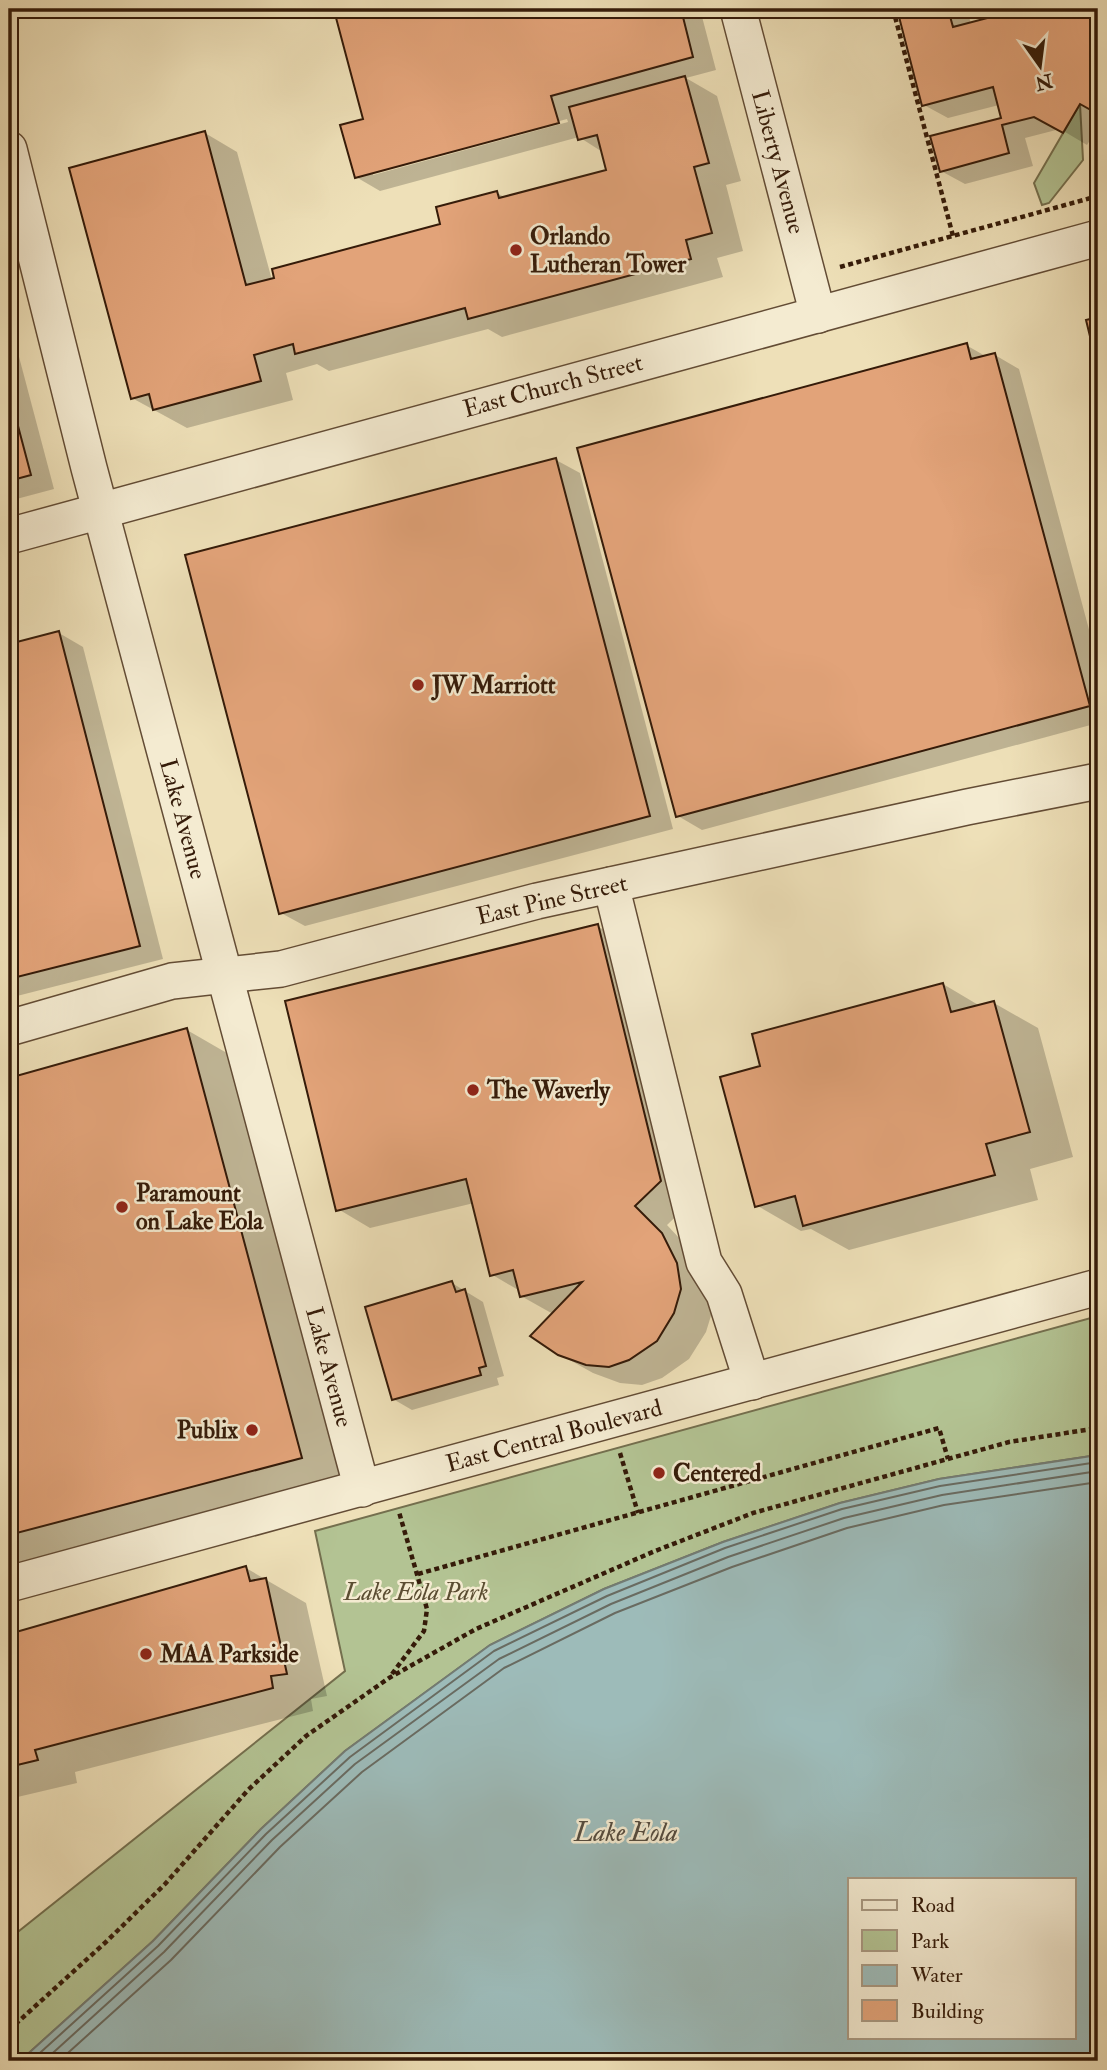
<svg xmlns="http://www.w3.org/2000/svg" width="1107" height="2070" viewBox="0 0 1107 2070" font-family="'IM FELL Double Pica',serif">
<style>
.green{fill:#b3c393;stroke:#746f4e;stroke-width:2}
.water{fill:#9dbbb9;stroke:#737b73;stroke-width:2;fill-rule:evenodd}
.shadow{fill:#0003;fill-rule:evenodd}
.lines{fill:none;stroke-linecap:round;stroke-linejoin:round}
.shore{stroke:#696b61;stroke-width:2}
.building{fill:#e2a379;stroke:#351b09;stroke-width:2}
.minor-casing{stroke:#634c35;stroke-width:38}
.path{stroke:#351b09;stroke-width:4.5;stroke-dasharray:5 3.5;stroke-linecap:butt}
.minor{stroke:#f4ebd1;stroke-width:35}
.poi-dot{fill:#8f2418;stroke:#f4ebd1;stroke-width:2.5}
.labels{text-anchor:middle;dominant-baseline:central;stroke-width:5;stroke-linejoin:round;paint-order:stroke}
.street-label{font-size:24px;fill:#351b09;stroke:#f4ebd1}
.poi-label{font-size:24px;font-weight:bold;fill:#351b09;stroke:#f4ebd1;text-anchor:start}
.park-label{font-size:24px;font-style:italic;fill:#5b4d32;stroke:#f4ebd1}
.water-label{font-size:26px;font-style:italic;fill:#544b3e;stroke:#f4ebd1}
</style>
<rect width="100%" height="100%" fill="#eee0b8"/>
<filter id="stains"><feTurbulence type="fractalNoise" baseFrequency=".00286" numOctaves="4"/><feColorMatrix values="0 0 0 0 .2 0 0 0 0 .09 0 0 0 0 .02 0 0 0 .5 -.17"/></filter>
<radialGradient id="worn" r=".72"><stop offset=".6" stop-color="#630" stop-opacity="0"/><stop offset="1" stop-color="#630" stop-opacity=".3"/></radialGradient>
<!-- green -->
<g class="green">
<path d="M1080,104l3,56 -34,43 -7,2 -8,-22z"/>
<path d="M1098,1316v139l-159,24 -99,24 -117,39 -119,47 -114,56 -145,106 -84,78 -108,112 -133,120h-11v-122l336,-268 -30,-140z"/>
</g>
<!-- water -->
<path class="water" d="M1098,1455v606h-1078l133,-120 108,-112 84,-78 145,-106 114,-56 119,-47 117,-39 99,-24zM850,1879h224v158h-224z"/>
<!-- shadow -->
<g class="shadow">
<path d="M360,9h340l16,61 -30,8 31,18 24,85 -15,4 17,66 -26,7 6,19 -221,60 -14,-8 -159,42 -12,-7 -31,9 7,27 -106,28 -55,-30 73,-265 32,19 35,128 170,-55 55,-32 9,5 102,-27 -4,-18 -25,-16 -199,54 -24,-14 9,-56 -28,-106zM567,119l1,3 -195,53v-3z"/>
<path d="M899,9h68l4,15 58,-15h69v118l-11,18 -27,-16 -35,9 8,28 -68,18 -24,-13 62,-52 -4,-14 -51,13 -24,-13z"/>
<path d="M9,319l45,170 -45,12z"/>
<path d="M966,345l21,12 8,-2 24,14 79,294v60l-396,107 -24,-14z"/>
<path d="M556,460l24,13 93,356 -368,97 -24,-13z"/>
<path d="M59,633l24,14 80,312 -154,39v-352z"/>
<path d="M597,926l33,19 63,255 -26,25 27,29 19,55 -7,23 -17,27 -27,19 -20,7 -22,-2 -27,-10 -34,-19 -6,-40 -32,-18 -1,-5 -29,-17 -17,-71 -104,25 -32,-19z"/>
<path d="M943,984l37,22 14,-3 44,25 35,129 -43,12 8,31 -189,50 -38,-21 -10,2 -45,-26 6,-138z"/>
<path d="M187,1030l45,26 114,427 -337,89v-492z"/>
<path d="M452,1283l31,19 21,74 -7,2 2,7 -87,25 -19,-11z"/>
<path d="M246,1568l60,35 21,93 -16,3 2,12 -238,61 2,11 -68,16v-163z"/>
</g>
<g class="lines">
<!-- shore -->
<g class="shore">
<path d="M31,2061l127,-115 108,-112 84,-77 144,-106 113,-55 118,-48 117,-39 98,-23 158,-24"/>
<path d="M44,2061l120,-109 108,-112 83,-76 144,-105 112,-55 117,-47 116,-39 98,-23 156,-24"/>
<path d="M59,2061l112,-101 109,-113 82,-75 142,-104 111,-55 117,-46 115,-39 97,-23 154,-23"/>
</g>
</g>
<!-- building -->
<g class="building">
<path d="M353,9h328l12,48 -142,39 8,27 -204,55 -15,-53 23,-6 -28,-105z"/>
<path d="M897,9h51l5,18 69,-18h76v105l-18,-10 -17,29 -29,-16 -32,8 7,28 -69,19 -10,-36 71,-18 -8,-31 -71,19z"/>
<path d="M685,76l24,87 -15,4 18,66 -26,7 5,19 -223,60 -3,-11 -170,46 -2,-10 -39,11 7,26 -108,29 -4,-16 -18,5 -62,-231 136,-37 41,154 28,-7 -2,-9 168,-45 -4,-17 61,-16 2,7 107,-28 -9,-35 -19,5 -9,-33z"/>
<path d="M1098,317v52l-12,-49z"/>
<path d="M967,343l4,16 24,-6 95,353 -414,111 -99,-369z"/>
<path d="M9,392l22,83 -22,6z"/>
<path d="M556,458l94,358 -371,98 -94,-359z"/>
<path d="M59,631l81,315 -131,33v-335z"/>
<path d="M598,924l63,257 -26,25 27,27 15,30 4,26 -7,24 -17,28 -28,19 -20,7 -23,-2 -28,-10 -28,-19 52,-54 -62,15 -7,-27 -23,6 -24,-97 -130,32 -51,-210z"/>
<path d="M943,983l8,29 43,-11 36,131 -44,12 9,31 -192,51 -8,-30 -40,11 -35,-130 40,-11 -8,-32z"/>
<path d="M187,1028l115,430 -293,77v-457z"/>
<path d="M452,1281l4,11 9,-3 21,77 -7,2 2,7 -89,25 -27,-93z"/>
<path d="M246,1566l4,15 16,-3 21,96 -16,2 2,12 -238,62 3,10 -29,7v-133z"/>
</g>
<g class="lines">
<defs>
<g id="minor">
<path d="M738,9l80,306"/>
<path d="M9,149l80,319 273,1021"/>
<path d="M9,536l1089,-298"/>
<path d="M611,885l93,377 20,32 28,88"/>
<path d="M9,1028l163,-47 109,-12 256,-68 430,-94 131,-26"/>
<path d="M9,1584l1089,-297"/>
</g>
</defs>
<!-- minor casing -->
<use href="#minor" class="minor-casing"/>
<!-- path -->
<g class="path">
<path d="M893,9l60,227"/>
<path d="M840,267l258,-71"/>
<path d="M620,1453l18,60"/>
<path d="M418,1574l521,-146 9,31"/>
<path d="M392,1674l32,-43 3,-22 -28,-97"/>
<path d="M9,2030l98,-89 58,-57 83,-94 58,-54 83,-58 87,-49 179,-78 98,-38 256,-71 89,-14"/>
</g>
<!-- minor -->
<use href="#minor" class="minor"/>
</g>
<!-- markers -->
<g class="poi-dot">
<circle cx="516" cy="250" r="7"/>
<circle cx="418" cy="685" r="7"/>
<circle cx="473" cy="1090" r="7"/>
<circle cx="122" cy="1207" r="7"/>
<circle cx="252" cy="1430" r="7"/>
<circle cx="659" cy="1473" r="7"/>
<circle cx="146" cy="1654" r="7"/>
</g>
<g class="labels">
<!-- street labels -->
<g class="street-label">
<text transform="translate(778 162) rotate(75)">Liberty Avenue</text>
<text transform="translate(553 386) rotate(-15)">East Church Street</text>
<text transform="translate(183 819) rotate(75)">Lake Avenue</text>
<text transform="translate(552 900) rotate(-13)">East Pine Street</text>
<text transform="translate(329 1367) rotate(75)">Lake Avenue</text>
<text transform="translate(554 1436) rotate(-15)">East Central Boulevard</text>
</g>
<!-- poi labels -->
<g class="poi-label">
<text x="530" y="236">Orlando<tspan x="530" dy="28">Lutheran Tower</tspan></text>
<text x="432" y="685">JW Marriott</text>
<text x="487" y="1090">The Waverly</text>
<text x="136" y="1193">Paramount<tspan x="136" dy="28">on Lake Eola</tspan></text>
<text x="238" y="1430" text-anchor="end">Publix</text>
<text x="673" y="1473">Centered</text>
<text x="160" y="1654">MAA Parkside</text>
</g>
<!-- park labels -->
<g class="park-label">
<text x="416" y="1592">Lake Eola Park</text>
</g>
<!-- water labels -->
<g class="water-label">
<text x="626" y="1833">Lake Eola</text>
</g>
</g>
<!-- margin -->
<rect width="1107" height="2070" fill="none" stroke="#eee0b8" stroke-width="35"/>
<rect x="10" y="10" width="1086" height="2049" fill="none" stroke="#351b09" stroke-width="3.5"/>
<rect x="18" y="18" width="1072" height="2035" fill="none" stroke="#351b09" stroke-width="2"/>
<!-- legend -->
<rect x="848" y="1878" width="228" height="161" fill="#f4ebd1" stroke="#a89881" stroke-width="2"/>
<rect x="862" y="1900" width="35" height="10" fill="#f4ebd1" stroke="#a89881" stroke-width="2"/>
<text x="911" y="1912" font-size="21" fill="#351b09">Road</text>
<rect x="862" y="1930" width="35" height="21" fill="#b3c393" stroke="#a89881" stroke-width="2"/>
<text x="911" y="1948" font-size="21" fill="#351b09">Park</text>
<rect x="862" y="1965" width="35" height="21" fill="#9dbbb9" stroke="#a89881" stroke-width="2"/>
<text x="911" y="1982" font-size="21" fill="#351b09">Water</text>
<rect x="862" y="2000" width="35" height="21" fill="#e2a379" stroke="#a89881" stroke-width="2"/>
<text x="911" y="2018" font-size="21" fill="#351b09">Building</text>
<!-- north arrow -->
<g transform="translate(1040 66) rotate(166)" stroke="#f4ebd1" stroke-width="5" paint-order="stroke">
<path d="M0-5L12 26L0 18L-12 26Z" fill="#351b09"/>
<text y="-10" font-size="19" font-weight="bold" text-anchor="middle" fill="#351b09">N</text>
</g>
<rect width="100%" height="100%" filter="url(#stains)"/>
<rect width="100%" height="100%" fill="url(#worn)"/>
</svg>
